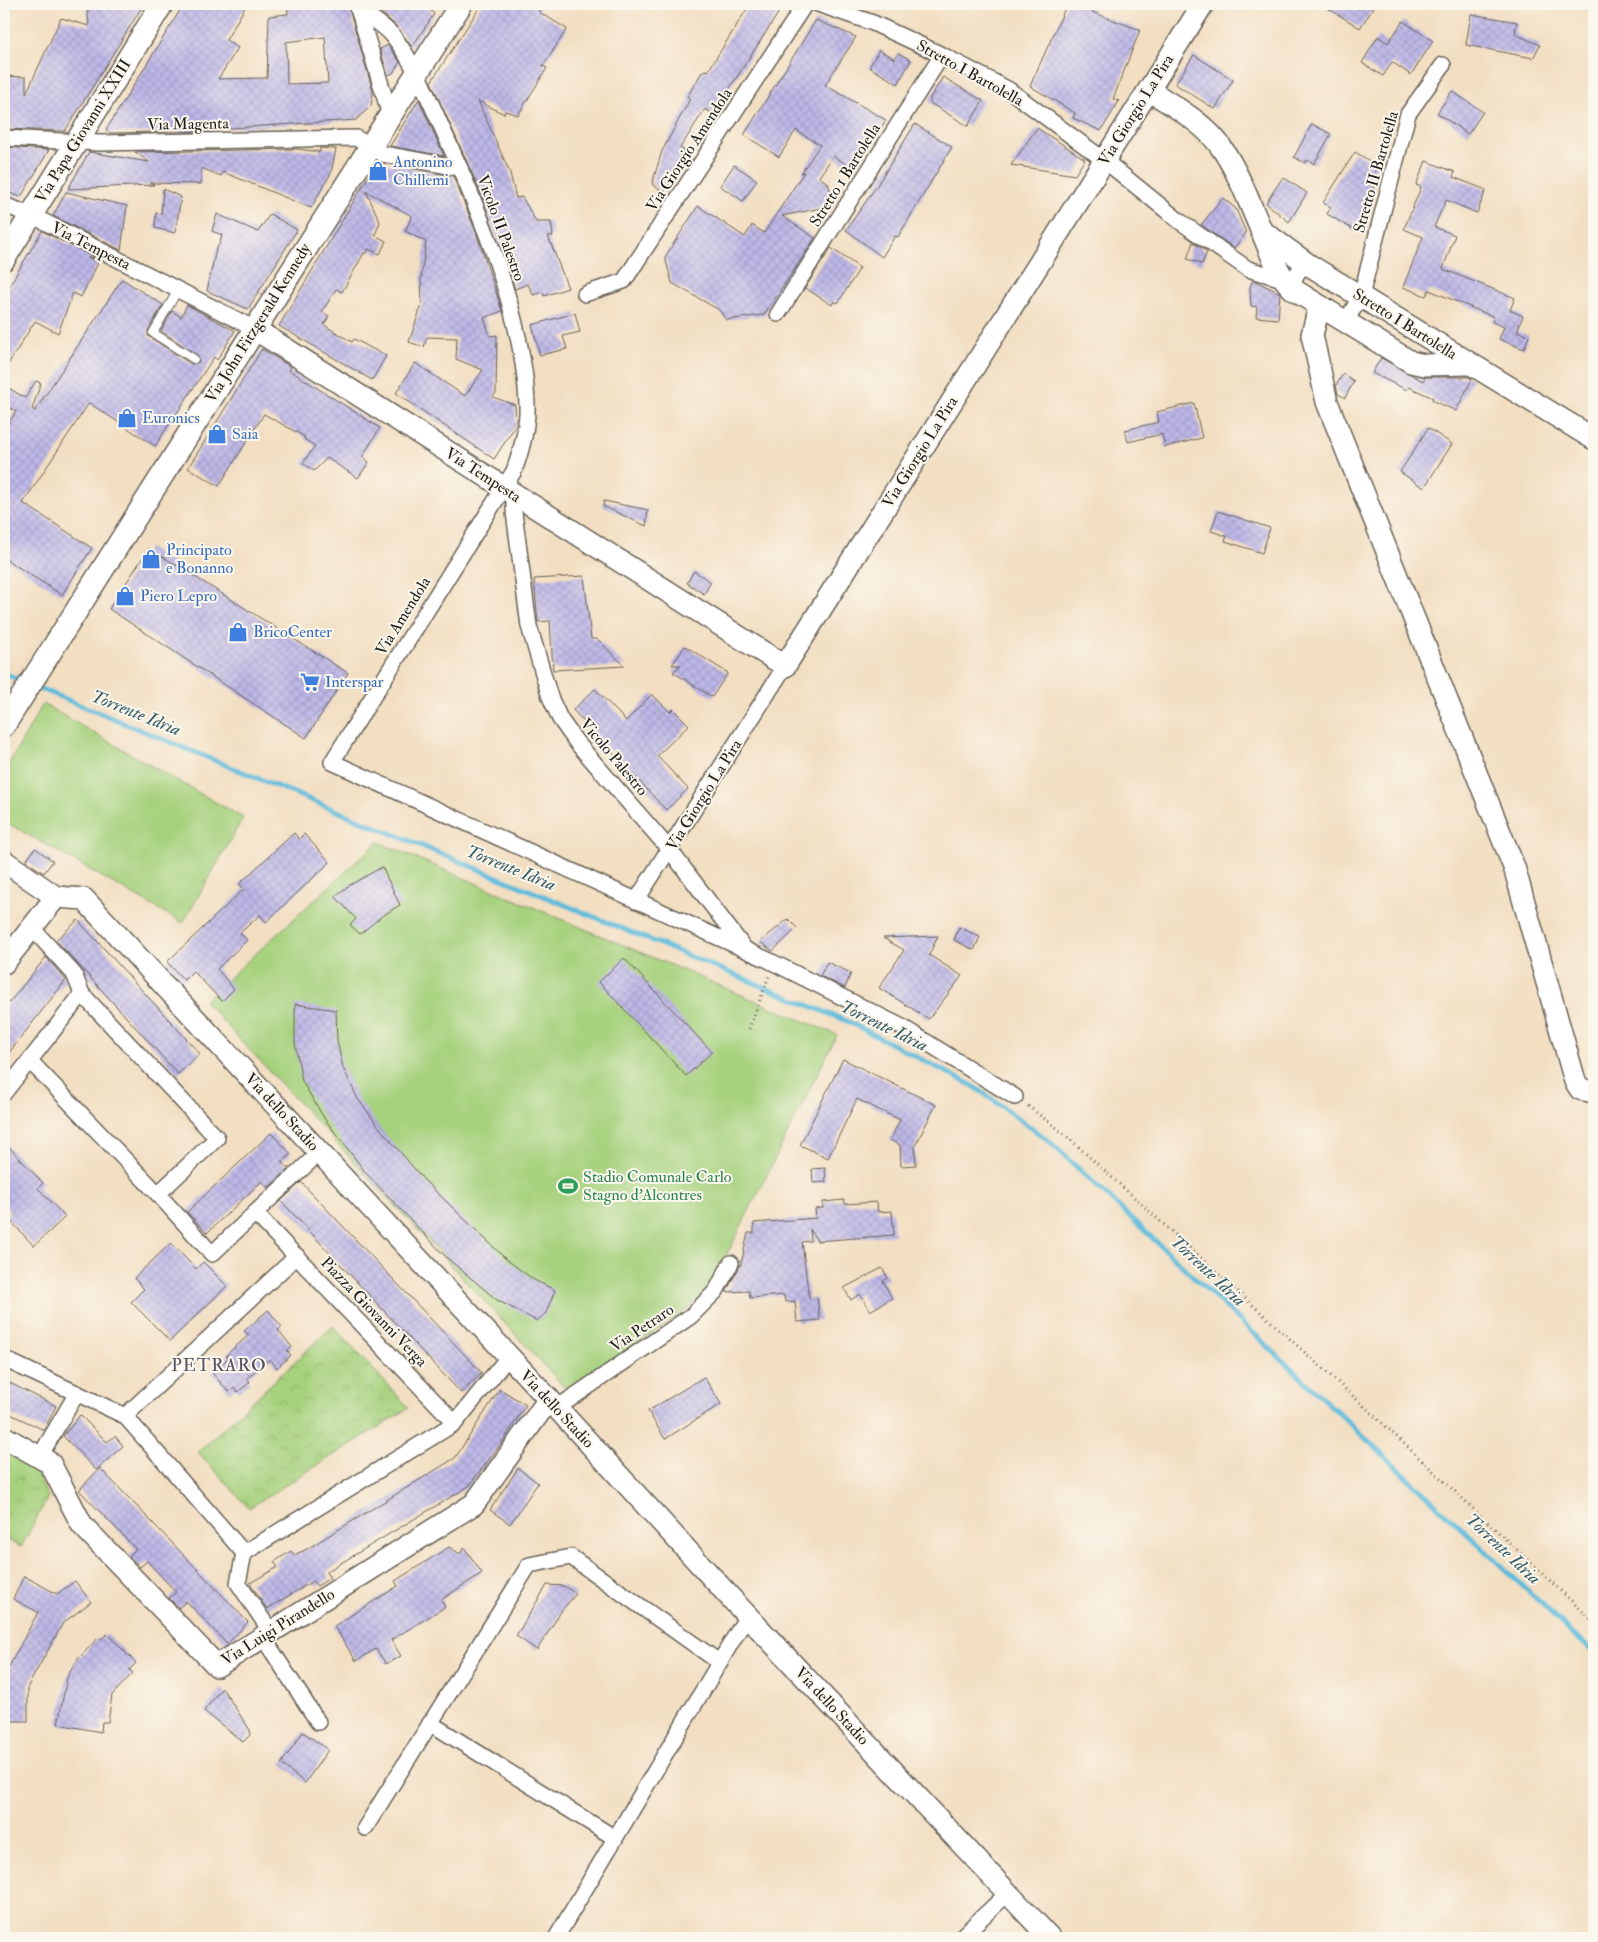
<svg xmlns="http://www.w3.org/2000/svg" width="1598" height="1942" viewBox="0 0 1598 1942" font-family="'IM FELL Double Pica',serif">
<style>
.park{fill:url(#park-crowns);stroke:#61764c}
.pitch{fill:#a6d17d;stroke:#61764c}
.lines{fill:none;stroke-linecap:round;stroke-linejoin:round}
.stream{stroke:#5dbbdb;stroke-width:5}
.building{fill:url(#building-cross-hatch);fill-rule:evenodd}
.lane-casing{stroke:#676056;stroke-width:10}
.street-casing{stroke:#676056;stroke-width:18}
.secondary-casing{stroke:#676056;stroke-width:24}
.primary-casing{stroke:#676056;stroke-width:25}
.path{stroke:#676056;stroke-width:3;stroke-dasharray:1 4;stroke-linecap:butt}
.lane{stroke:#fff;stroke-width:8}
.street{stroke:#fff;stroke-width:15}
.secondary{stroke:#fff;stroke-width:21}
.primary{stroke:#fff;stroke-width:22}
.labels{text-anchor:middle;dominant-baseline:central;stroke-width:4;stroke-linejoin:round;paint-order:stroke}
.street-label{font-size:16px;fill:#1c1c1c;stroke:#fbf7ec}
.shop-label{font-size:16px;fill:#366cbe;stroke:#fbf7ec;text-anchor:start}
.leisure-label{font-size:16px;fill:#27864d;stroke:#fbf7ec;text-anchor:start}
.water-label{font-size:18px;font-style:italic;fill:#365c68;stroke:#fbf7ec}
.neighbourhood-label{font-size:18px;letter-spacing:1px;fill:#555363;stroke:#fbf7ec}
</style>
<defs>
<pattern id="park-crowns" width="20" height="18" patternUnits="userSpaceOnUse" patternTransform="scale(1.25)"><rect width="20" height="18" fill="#a6d17d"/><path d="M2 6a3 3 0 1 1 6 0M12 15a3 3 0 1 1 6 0" fill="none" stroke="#8eb36b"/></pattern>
<pattern id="building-cross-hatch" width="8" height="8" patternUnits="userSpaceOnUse" patternTransform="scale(1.25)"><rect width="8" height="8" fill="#beb8e8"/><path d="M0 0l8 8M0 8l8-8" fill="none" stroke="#a39ec6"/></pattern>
</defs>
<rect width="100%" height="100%" fill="#fbf7ec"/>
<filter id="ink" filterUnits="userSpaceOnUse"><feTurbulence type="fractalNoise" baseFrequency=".02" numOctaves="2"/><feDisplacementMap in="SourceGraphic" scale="10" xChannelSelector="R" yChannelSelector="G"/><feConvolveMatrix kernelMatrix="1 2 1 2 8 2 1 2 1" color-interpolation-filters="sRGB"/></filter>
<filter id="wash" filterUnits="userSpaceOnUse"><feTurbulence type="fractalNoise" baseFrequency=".0096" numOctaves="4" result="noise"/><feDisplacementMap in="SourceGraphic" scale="20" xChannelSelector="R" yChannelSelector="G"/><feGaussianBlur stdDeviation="1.12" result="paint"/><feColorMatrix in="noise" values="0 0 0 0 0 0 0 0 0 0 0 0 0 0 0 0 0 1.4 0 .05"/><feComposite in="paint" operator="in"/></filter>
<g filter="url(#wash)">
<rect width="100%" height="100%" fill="#f2dec1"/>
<!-- park -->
<g class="park">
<path d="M333,1326l76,82 -160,100 -51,-56z"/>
<path d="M4,1451l29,14 15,32 -27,50 -17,-9z"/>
</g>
<!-- pitch -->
<g class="pitch">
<path d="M43,704l200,114 -60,105 -179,-102v-48z"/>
<path d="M378,842l459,193 -126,251 -23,23 -120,82 -364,-390z"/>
</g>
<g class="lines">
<!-- stream -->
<g class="stream">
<path d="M4,673l20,9"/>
<path d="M34,686l815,336 126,65 73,53 546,513"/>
</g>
</g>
<g id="blocks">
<!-- building -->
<g class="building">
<path d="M87,4h57l-79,127 -61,-2v-53l22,1v17l35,-76 28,8z"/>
<path d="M184,4h63l-21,36 12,8 -20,31 49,-1 2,-62 19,-2 -1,-10h61l25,88 -2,14 -15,14 -140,9v2l-106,2 -4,-3zM325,37l3,46 -41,1 -1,-42z"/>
<path d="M372,4h52l10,10 -22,33 -16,-21z"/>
<path d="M482,4h57v8l28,17 -24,37 4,2 -29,47 -13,-4 -1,3 -26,-13 32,72 6,25 6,-1 14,25h15l2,14h-5l20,52 -24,8 -1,-4 -10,3 -5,-11 -13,5 -35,-98 -49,-109z"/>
<path d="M750,4h16l13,8 -66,102 -8,-5 -25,39 8,5 -24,40 -12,-9 10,-33 28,-52 -3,-2 15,-25 3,-2 3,1z"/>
<path d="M1067,4h28l-3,8 48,18 -27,69 6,2 -18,30 -28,-13 2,-5 -45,-27z"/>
<path d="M1321,4h55l-16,24z"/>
<path d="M1471,14l46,8 -2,12 25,11 -7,13 -67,-13z"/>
<path d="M816,20l40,17 -31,48 61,35 -32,49 -21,-13 -14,21 9,6 4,14 -6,10 -44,9 33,22 -51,77 -38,5 -7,-10 -47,-27 -7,-26 33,-51 47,31 7,-12 12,8 40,-61 -3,1 19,-28 -24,-15 -17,27 -35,-22z"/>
<path d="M1403,21l30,20 -22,34 -19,-13 -9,14 -21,-13 16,-27 10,7z"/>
<path d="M388,45l12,17 -7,11 -5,2 -8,-26z"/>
<path d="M879,50l16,9 3,-6 13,7 -13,24 -29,-17z"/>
<path d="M1194,55l39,25 -18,29 -40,-25z"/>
<path d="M943,77l40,24 -15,25 -38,-23v-5z"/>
<path d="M1452,91l31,21 -15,22 -31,-21z"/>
<path d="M419,99l4,10 21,47 -54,-10z"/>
<path d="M915,124l37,23 -54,90 -3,-1 -13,21 -36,-27 30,-43z"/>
<path d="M1312,124l19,10 -17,30 -7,-4 -2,3 -11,-6z"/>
<path d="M1037,128l48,31 -10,16 -64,-10z"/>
<path d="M4,147l45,3 -28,47 -17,-6z"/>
<path d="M320,148l16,1 -5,24 -20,35 -88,-36 -2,4 -20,-8v16l-51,-1 4,2 -86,4 21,-37 60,10 -14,-10 163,-3 22,3z"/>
<path d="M1355,152l23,14 -10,17 6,4 -11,15 6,4 -15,24 -27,-16 4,-7 -8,-4z"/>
<path d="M1426,161l29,11 -2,5 33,13 -9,23 -31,-13 -12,27 21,8 -12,34 72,29 -5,12 13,6 -6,15 12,5 -5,13 -25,-10 5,-12 -12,-5 2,-5 -65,-27 -3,6 -23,-9 20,-50 -19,-8 17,-42 -5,-2z"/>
<path d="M377,162l76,14 23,56 26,79 -18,7 6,18 7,-1 -1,58 -3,4 22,8 1,20 -22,34 -98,-66 19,-30 50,33 18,-26 -27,-11 1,-21 -30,-1 -3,10 -15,-5 13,-38 -1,-26 5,-36 -21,-11 7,-15 -46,-25 14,31 -5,13 11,6 -6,13 -12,-5 -3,5 -1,-1 -22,39 -6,-3 -14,23 7,4 -5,9 28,17 2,-3 32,17 -14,24 -93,-54z"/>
<path d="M734,165l23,15 -14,21 -23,-15z"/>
<path d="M1283,177l24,16 -18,29 -23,-19z"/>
<path d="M163,189l18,8 -6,36 -20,-5 1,-15 5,1z"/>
<path d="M66,192l61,14 -6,44 -68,-34z"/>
<path d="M1223,198l13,11 10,24 -12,15 -33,-23z"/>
<path d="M217,214l41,18 12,-18 27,16 -49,79 -41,-18 9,-42 4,-6 2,-8 -10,-4z"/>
<path d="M42,231l56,28 -10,-2 10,6 -17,34 -8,-4 -15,40 -23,-12 -31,50v-76z"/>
<path d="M1193,242l14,10 -5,12 -15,-5z"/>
<path d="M831,248l29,20 -22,35 -4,-2 -2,4 -27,-17z"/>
<path d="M122,279l41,26 -15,25v6l43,28 8,-2 -2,-7 -36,-24 11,-20 9,6 6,-12 48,26 -18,29 -3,-3 -59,89 -66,-43 -66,100 69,45 -30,47 -58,-37v-127l12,-20 -12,-6v-20l21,13 11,-17 5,2 -9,26 3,2z"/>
<path d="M1253,280l27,13 -2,26 -22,-2 1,-10 -6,-1 -1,-19z"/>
<path d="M575,313l5,19 -17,4 4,13 -27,6 -8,-30z"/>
<path d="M262,349l29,18 -2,3 91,58 -18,29 7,5 -11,16 -31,-20 -13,13 -11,-8 12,-17 -11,-7 1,-2 -41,-23 -45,72 -31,-18z"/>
<path d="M1381,358l42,23 2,-4h43l4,2 -16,32 -24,-11 1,-2 -24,-11 -2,3 -35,-17z"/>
<path d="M1343,374l11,7 -9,17 -7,-4 -2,-9z"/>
<path d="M1194,403l8,35 -37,9 -3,-13 -34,8 -3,-12 34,-8 -2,-10z"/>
<path d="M1428,428l24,16 -28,44 -24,-16z"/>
<path d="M604,501l44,9 -2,16 -43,-20z"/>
<path d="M1218,511l52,17 -8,25 -37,-12 2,-5 -16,-5z"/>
<path d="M149,548l199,125 -42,65 -197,-129z"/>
<path d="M694,571l17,11 -7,12 -17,-11z"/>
<path d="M584,576l7,63h6l28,27 -72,4 -3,-49 -12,1 -4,-43z"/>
<path d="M685,646l43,27 -16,24 -39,-25 8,-7h-9z"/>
<path d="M595,689l31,32 26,-27 18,18 3,-3 16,16 -32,31 31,33 -22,21 -93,-100z"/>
<path d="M294,833l5,6 5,-5 26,28 -64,60 -6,-7 -20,18 7,7 -30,29 17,20 -12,12 -29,-30 -9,9 -17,-18 77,-73 -5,-5z"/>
<path d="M35,848l18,13 -9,12 -18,-12z"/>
<path d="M382,867l18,38 -18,11 -22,18 -10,-9 6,-6 -21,-23 15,-11z"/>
<path d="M788,919l9,9 -24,23 -13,-9z"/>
<path d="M78,920l122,134 -22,20 -122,-134z"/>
<path d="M959,927l21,10 -6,13 -20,-10z"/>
<path d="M938,936l-9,19 33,21 -33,43 -50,-31 25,-38 -21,-12z"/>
<path d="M46,957l20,23 -62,79v-50z"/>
<path d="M624,958l88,94 -26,24 -87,-94z"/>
<path d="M827,962l24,11 -6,15 -25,-12z"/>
<path d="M295,1004l41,6 1,31 6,27 15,31 21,28 45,53 83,80 27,20 21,10 -9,23 -9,8 -40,-21 -50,-42 -81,-85 -42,-55 -22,-37 -7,-37z"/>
<path d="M843,1059l93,46 -21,41 1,19 -15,1 -1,-21 -10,-5 10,-20 -43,-21 -29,59 -28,-13z"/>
<path d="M271,1133l20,21 -9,8 7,7 -21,19 -6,-7 -55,52 -20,-21z"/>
<path d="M4,1142l39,41 -5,5 27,29 -31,29 -28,-30 4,-4 -6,-7z"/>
<path d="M825,1168l1,14 -13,1 -1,-14z"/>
<path d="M301,1182l181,191 -21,20 -180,-192z"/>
<path d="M844,1200l1,4 32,-2 1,10 14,-1 2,24 -77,6 -7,-12 1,12 -9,1 7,57 8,-1 3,22 -23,2 -2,-21 -10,1 -1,-7 -34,3 -1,-7 -23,1 15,-28 7,-31h6v-10l62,-5 -1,-9 8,-1v-6z"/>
<path d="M171,1243l25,26 7,-7 24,24 -57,55 -39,-39 13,-13 -10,-11z"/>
<path d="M882,1268l6,10 -5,3 9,17 -22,13 -10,-17 -9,6 -7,-12z"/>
<path d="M268,1310l14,17 -4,3 14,17 -5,4 4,4 -14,13 -7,-9 -23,19 3,4 -12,10 -3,-4 -6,4 -17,-19 16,-15 -2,-3 23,-20 -5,-4z"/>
<path d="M704,1377l17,27 -56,35 -17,-28z"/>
<path d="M4,1380l52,26 -12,24 -40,-19z"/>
<path d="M500,1389l26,16 -23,36 -34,45 -143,86 4,6 -13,8 -4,-5 -46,28 -17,-26 28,-16 -4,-5 17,-11 3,4 13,-6 148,-91z"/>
<path d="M80,1415l27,27 8,-6 8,10 -27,24 -33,-34z"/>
<path d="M100,1468l148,154 -21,22 -41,-43 -7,7 -10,-10 7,-6 -29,-31 -7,6 -11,-11 7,-7 -57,-59z"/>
<path d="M518,1468l20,15 -28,41 -20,-14z"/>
<path d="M449,1547l11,7 4,-7 18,26 -41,27 4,7 -54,33 10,16 -15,8 -10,-15 -20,12 -22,-35 64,-40 -3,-5z"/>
<path d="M24,1576l33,18 18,-13 16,21 -28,21 -35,63v35h-24v-45l34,-64 -25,-13z"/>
<path d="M547,1585l17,1 12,8 -14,16 -25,40 -21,-14z"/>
<path d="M107,1634l29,29 -7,7 4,3 -21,22 -4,27h-6l-1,10 -43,-8 9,-47 11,-18 20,-21 2,2z"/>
<path d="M222,1688l28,42v5l-7,7 -39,-31z"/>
<path d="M303,1732l25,18 -23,33 -24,-19z"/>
</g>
</g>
</g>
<g filter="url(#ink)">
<use href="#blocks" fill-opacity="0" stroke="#676056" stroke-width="1"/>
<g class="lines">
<defs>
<path id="lane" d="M178,290l-25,43 41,26"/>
<g id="street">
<path d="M818,4l55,19 69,32 67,35 95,70 74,60 70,49 35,10"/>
<path d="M357,5l33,110"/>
<path d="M357,8c11,8 27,17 36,28 22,28 35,61 50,94 36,80 81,186 84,274 1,23 -5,45 -13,67l-182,291 436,198 134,67 113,70"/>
<path d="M4,138l96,5 256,-5 27,16 77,14"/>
<path d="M4,205l27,10 222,113"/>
<path d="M1294,290c0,-14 2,-20 15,-25"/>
<path d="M585,294l39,-13 181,-277"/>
<path d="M778,314l164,-259"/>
<path d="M1346,321l15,-25 47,-182 35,-49"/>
<path d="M514,495v17l15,114 21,71 10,22 17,24 92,106 75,99"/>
<path d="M636,901l149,-235"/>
<path d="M30,1061l128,133"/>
<path d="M4,1093l78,-99"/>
<path d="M255,1213l65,-61"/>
<path d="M4,1359l121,57 119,137 211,-130 -200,-210 -43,41 -54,-60 59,-56 -135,-144 -8,-20 -42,-46"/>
<path d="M557,1408l134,-92 25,-25 15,-28"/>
<path d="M125,1416l172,-160"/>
<path d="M455,1423l54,-67"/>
<path d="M40,1456l37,-63"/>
<path d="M244,1553l-6,30 33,49"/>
<path d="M263,1637l55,85"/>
<path d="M430,1723l185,115"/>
<path d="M365,1828l164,-263 42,-8 148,105"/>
<path d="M556,1938l191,-322"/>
<path d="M960,1938l48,-45"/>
</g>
<g id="secondary">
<path d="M1149,90c25,17 57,33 74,60 16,24 27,54 38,80 10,22 15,43 33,60l117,72 13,3 45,-1"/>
<path d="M1262,231l47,34 285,174"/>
<path d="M1319,307l-7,28 15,67 187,465 61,214 5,8 14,3"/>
<path d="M253,328l532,338 418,-662"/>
<path d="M4,861l52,36"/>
<path d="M56,897l28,2 473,509 183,200 310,330"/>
<path d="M4,963l52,-66"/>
<path d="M4,1437l46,26 32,62 135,141 257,-162 75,-105"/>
</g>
<g id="primary">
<path d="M4,259l158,-255"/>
<path d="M4,725l457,-721"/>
</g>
</defs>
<!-- lane casing -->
<use href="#lane" class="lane-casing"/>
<!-- street casing -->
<use href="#street" class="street-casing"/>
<!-- secondary casing -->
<use href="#secondary" class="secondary-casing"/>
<!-- primary casing -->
<use href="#primary" class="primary-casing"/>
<!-- path -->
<g class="path">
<path d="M749,1029l20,-53"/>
<path d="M1028,1106l34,26 303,275 229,215"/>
<path d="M4,1934l5,4"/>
</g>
<!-- lane -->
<use href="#lane" class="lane"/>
<!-- street -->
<use href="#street" class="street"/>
<!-- secondary -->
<use href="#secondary" class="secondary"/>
<!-- primary -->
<use href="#primary" class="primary"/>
</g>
</g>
<!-- icons -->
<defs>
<symbol id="shop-bare" viewBox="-9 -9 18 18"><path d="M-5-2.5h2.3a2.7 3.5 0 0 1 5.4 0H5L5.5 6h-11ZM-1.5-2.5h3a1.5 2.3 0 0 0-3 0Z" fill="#3f7fe0" stroke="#fbf7ec" stroke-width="2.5" paint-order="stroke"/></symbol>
<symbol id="supermarket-bare" viewBox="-9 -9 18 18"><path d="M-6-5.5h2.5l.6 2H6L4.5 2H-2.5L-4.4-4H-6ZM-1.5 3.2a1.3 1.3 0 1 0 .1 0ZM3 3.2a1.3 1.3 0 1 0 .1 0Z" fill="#3f7fe0" stroke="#fbf7ec" stroke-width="2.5" paint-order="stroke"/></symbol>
<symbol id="stadium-bare" viewBox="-9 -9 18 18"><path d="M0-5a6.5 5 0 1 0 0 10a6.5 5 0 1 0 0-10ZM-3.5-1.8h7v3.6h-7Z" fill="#2e9e5b" stroke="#fbf7ec" stroke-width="2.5" paint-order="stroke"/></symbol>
</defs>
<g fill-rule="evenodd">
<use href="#shop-bare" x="364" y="157" width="28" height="28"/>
<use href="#shop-bare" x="113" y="404" width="28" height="28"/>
<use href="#shop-bare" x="203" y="420" width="28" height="28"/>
<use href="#shop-bare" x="137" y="545" width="28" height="28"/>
<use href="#shop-bare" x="111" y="582" width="28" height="28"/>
<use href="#shop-bare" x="224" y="618" width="28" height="28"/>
<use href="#supermarket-bare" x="296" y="668" width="28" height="28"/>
<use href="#stadium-bare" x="554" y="1172" width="28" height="28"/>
</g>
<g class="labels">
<!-- street labels -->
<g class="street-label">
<text transform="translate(970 73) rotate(29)">Stretto I Bartolella</text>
<text transform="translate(1136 110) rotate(-58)">Via Giorgio La Pira</text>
<text transform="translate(188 124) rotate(-1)">Via Magenta</text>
<text transform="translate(83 131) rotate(-58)">Via Papa Giovanni XXIII</text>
<text transform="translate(689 150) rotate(-57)">Via Giorgio Amendola</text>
<text transform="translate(1376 172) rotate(-74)">Stretto II Bartolella</text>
<text transform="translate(845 175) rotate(-58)">Stretto 1 Bartolella</text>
<text transform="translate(501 228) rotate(70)">Vicolo II Palestro</text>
<text transform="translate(91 246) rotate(27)">Via Tempesta</text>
<text transform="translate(258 323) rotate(-58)">Via John Fitzgerald Kennedy</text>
<text transform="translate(1405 324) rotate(32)">Stretto I Bartolella</text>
<text transform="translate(920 452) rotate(-58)">Via Giorgio La Pira</text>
<text transform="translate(483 475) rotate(33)">Via Tempesta</text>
<text transform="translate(403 616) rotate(-58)">Via Amendola</text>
<text transform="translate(614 757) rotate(50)">Vicolo Palestro</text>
<text transform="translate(704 795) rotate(-58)">Via Giorgio La Pira</text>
<text transform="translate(282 1112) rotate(47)">Via dello Stadio</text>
<text transform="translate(374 1312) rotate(46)">Piazza Giovanni Verga</text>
<text transform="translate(642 1328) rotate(-34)">Via Petraro</text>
<text transform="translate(557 1409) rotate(47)">Via dello Stadio</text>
<text transform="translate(278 1627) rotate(-32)">Via Luigi Pirandello</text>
<text transform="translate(832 1706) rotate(47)">Via dello Stadio</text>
</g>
<!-- shop labels -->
<g class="shop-label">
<text x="393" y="162">Antonino<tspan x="393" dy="18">Chillemi</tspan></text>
<text x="142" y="418">Euronics</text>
<text x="232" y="434">Saia</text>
<text x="166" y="550">Principato<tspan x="166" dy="18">e Bonanno</tspan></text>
<text x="140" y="596">Piero Lepro</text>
<text x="253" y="632">BricoCenter</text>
<text x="325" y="682">Interspar</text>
</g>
<!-- leisure labels -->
<g class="leisure-label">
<text x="583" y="1177">Stadio Comunale Carlo<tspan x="583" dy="18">Stagno d'Alcontres</tspan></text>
</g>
<!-- water labels -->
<g class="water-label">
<text transform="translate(136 713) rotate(22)">Torrente Idria</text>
<text transform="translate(511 868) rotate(22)">Torrente Idria</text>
<text transform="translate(884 1026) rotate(26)">Torrente Idria</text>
<text transform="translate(1208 1271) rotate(43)">Torrente Idria</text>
<text transform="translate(1503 1549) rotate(43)">Torrente Idria</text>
</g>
<!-- neighbourhood labels -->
<g class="neighbourhood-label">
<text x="219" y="1365">PETRARO</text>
</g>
</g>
<!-- margin -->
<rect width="1598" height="1942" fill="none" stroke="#fbf7ec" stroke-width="20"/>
</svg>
